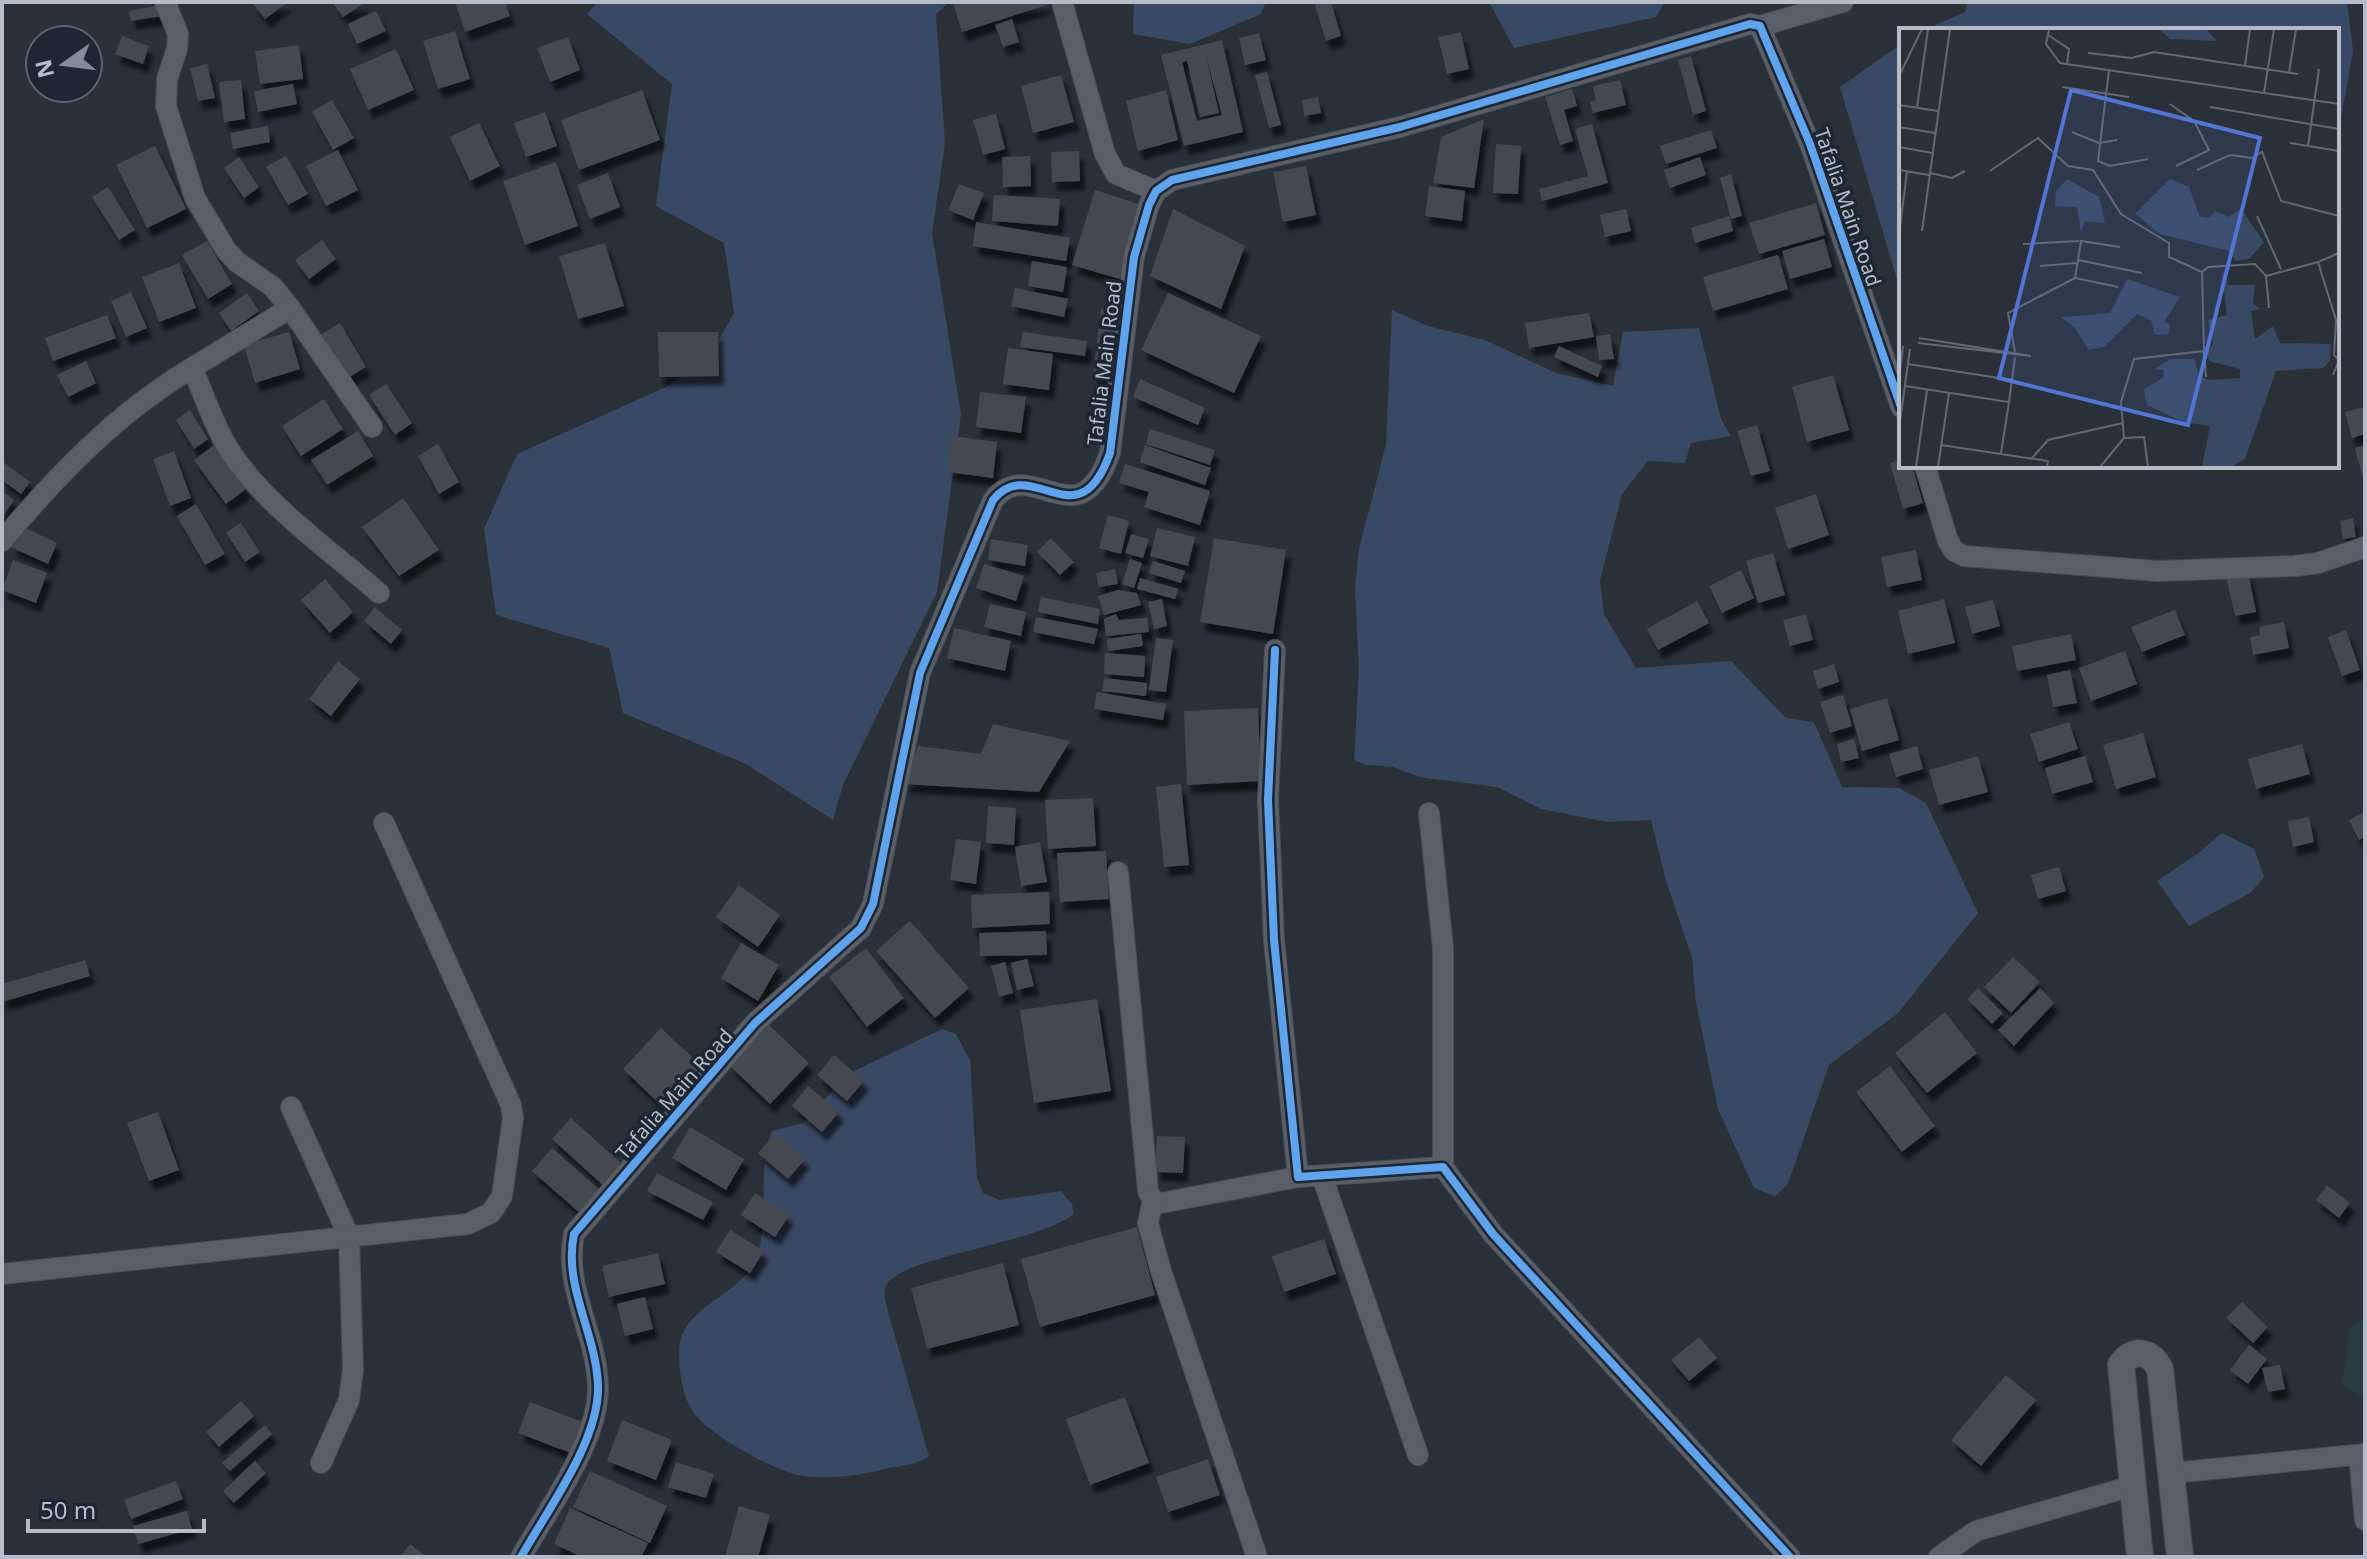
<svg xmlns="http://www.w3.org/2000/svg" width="2367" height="1559" viewBox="0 0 2367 1559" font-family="'Noto Sans',sans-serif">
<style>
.green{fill:#273a3e}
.water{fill:#384963}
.building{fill:#444950;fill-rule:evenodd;filter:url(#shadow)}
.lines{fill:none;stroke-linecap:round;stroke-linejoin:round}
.minor-casing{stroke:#484c53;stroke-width:22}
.tertiary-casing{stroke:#484c53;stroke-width:28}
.minor{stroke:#5a5e66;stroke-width:20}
.tertiary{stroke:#5a5e66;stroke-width:26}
.cycleway-casing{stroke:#1d2633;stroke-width:13}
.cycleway{stroke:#60a3ed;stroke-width:8}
.labels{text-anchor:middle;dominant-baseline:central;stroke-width:7;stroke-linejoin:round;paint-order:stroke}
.street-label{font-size:20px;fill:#b4bcc9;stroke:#1d2633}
.inset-road{fill:none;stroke:#616872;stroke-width:2}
.view{fill:#5274d3;fill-opacity:0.15;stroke:#5274d3;stroke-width:4}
.inset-edge{fill:none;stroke:#b4bcc9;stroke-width:4}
</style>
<defs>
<filter id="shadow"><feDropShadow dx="5" dy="9" stdDeviation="2" flood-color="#0009"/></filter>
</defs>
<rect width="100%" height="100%" fill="#2a3038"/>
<!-- green -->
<path class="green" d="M2365,1317v81l-23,-12 8,-59z"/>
<!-- water -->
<g class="water">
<path d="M598,2h351l-13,12 9,129 -13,90 29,181 -24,178 -94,193 -10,35 -87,-56 -123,-51 -14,-65 -113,-33 -12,-86 33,-75 149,-67 43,-29 25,-45 -10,-70 -68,-37 16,-122 -85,-70z"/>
<path d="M1134,2h132l-5,12 -71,30 -57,-10z"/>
<path d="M1489,2h176l-9,15 -142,31z"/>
<path d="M1967,2h380l6,49 -16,90v-111h-413l41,-18z"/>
<path d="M1901,44v249l-61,-206z"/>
<path d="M1392,310l36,16 57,14 71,33 57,13 10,-54 76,-4 22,91 10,17 -40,7 -6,20 -37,-2 -26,33 -22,87 4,33 32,54 95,-7 55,57 28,4 28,65 57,1 27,15 52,110 -80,100 -69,52 -41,119 -13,12 -21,-8 -36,-79 -22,-106 -4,-46 -26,-76 -15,-61 -44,2 -45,-9 -21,-4 -44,-22 -78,-10 -26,-10 -27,-2 -12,-5 5,-90 -4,-84 4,-37 27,-105z"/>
<path d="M2222,833l32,16 10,28 -14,16 -61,33 -32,-45 43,-29z"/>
<path d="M942,1029l14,5 14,26 7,119 6,14 17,7 61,-9 11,13 2,10c-39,30 -169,42 -187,70 -5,7 -1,17 0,24l42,148c-11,9 -27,9 -40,12 -26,7 -59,12 -85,8 -27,-3 -95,-41 -110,-63 -11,-15 -15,-40 -15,-59 -1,-46 55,-55 74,-90 20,-36 2,-92 19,-133l31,-8 45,-49z"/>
</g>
<!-- building -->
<g class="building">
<path d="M252,2h36l-23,17z"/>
<path d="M336,2h30l-23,15 -9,-13z"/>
<path d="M455,2h50l5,14 -45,16z"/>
<path d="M1056,2l-94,30 -9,-29 2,-1z"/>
<path d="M1314,2h17l10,34 -15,5z"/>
<path d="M160,5l1,11 -30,5 -2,-10z"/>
<path d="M376,11l10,20 -29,13 -9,-20z"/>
<path d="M1012,19l7,23 -16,5 -8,-22z"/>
<path d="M455,31l15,48 -32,10 -15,-48z"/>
<path d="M1461,32l8,37 -22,5 -9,-37z"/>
<path d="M1259,33l7,27 -21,5 -6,-27z"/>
<path d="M122,36l27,10 -6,18 -28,-10z"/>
<path d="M568,37l12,33 -30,12 -13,-34z"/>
<path d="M1222,40l21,92 -59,14 -23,-91zM1206,56l16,59 -25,6 -15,-59 5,-1 13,56 19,-4z"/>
<path d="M299,45l4,34 -43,5 -5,-33z"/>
<path d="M396,49l18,41 -46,20 -18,-41z"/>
<path d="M1691,56l15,55 -13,4 -15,-55z"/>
<path d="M207,64l8,34 -17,3 -8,-33z"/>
<path d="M1267,72l14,53 -12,3 -14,-53z"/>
<path d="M1061,75l13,47 -41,11 -12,-47z"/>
<path d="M241,80l4,39 -21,3 -5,-40z"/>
<path d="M1620,80l6,25 -33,8 -3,-11 6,-2 -3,-14z"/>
<path d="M293,84l4,20 -39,8 -4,-21z"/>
<path d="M1572,89l5,17 -13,4 9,31 -13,4 -15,-48z"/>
<path d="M642,90l18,50 -81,30 -18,-50z"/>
<path d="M1166,90l12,50 -40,11 -12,-50z"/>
<path d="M1318,97l3,16 -17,3 -2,-16z"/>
<path d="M332,100l22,38 -21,12 -21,-38z"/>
<path d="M545,112l12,34 -31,11 -12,-34z"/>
<path d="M996,114l9,35 -22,6 -10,-35z"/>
<path d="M1484,119l-10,69 -41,-5 8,-46z"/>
<path d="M479,123l21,43 -30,15 -20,-44z"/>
<path d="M1592,124l16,59 -66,18 -3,-12 49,-13 -13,-47z"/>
<path d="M268,126l2,16 -37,7 -3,-16z"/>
<path d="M1711,130l6,18 -51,16 -6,-18z"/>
<path d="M1496,144l25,2 -3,48 -25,-1z"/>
<path d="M155,146l31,63 -39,19 -31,-63z"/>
<path d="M338,150l20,40 -32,16 -20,-40z"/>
<path d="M1079,151l1,30 -28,1 -1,-30z"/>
<path d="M286,156l22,38 -20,11 -22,-38z"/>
<path d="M1030,156l1,30 -28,1 -1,-30z"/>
<path d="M239,157l20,30 -15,11 -20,-30z"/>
<path d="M1700,157l6,18 -36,13 -6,-18z"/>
<path d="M556,162l22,64 -53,19 -22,-64z"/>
<path d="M1306,166l10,49 -33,7 -10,-50z"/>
<path d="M608,173l12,34 -30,12 -13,-34z"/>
<path d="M1731,174l11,42 -11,3 -11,-41z"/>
<path d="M959,184l25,9 -11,27 -25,-10z"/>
<path d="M1429,186l36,5 -3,30 -37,-5z"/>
<path d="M108,187l27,43 -16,10 -27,-43z"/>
<path d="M1095,190l47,15 -22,74 -48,-14z"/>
<path d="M994,195l66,4 -2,27 -66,-5z"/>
<path d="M1816,203l9,32 -66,19 -10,-31z"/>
<path d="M1173,209l72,37 -24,63 -71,-33z"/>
<path d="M1626,209l5,22 -26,6 -5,-22z"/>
<path d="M1729,216l4,15 -38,12 -4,-15z"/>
<path d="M976,222l94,16 -4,23 -93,-15z"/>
<path d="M1824,239l8,28 -42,12 -8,-28z"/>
<path d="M322,240l14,19 -27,20 -14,-19z"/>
<path d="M207,241l25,43 -24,15 -26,-44z"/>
<path d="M605,243l19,63 -46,13 -19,-63z"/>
<path d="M1778,255l10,34 -75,22 -10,-34z"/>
<path d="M1032,261l35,6 -4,25 -35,-6z"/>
<path d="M179,263l17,45 -37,14 -17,-45z"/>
<path d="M1015,288l53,11 -4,18 -53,-11z"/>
<path d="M131,292l16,36 -21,9 -15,-36z"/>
<path d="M247,293l12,18 -28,20 -12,-18z"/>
<path d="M1168,293l93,43 -27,57 -93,-43z"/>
<path d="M1101,309l15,2 -7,67 -16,-2z"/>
<path d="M1589,313l5,24 -65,11 -4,-25z"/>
<path d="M107,315l9,23 -63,23 -8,-23z"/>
<path d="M340,323l26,44 -25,15 -26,-44z"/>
<path d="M289,332l11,37 -45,14 -11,-38z"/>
<path d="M658,332h60l1,44 -60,1z"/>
<path d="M1023,332l64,9 -2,15 -65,-9z"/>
<path d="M1610,334l4,25 -15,1 -3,-24z"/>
<path d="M1559,346l43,20 -4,11 -44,-20z"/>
<path d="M1008,348l45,6 -4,36 -46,-6z"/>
<path d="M86,361l10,22 -28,14 -11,-22z"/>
<path d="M1833,375l16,55 -42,12 -15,-55z"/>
<path d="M1140,379l65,29 -7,17 -65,-28z"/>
<path d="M386,384l26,39 -17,12 -26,-40z"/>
<path d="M980,392l46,5 -5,36 -45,-6z"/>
<path d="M324,399l19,30 -42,27 -19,-30z"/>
<path d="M2365,407v27l-13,4 -7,-26z"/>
<path d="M190,410l18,29 -14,10 -18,-29z"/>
<path d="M1757,425l13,46 -19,5 -14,-45z"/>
<path d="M1150,429l65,21 -5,15 -64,-21z"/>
<path d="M358,431l15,25 -46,29 -16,-25z"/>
<path d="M952,436l45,6 -4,36 -45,-6z"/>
<path d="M438,444l21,38 -20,12 -21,-38z"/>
<path d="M214,445l32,44 -20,15 -32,-44z"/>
<path d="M1145,445l66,23 -6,17 -65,-23z"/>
<path d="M2365,445v37h-1l-9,-34z"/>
<path d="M174,451l17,47 -21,8 -17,-47z"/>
<path d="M1901,460v6h11l11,37 -20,6 -13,-46z"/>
<path d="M2,461l28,21 -9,12 -19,-14z"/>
<path d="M1125,464l85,27 -10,34 -56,-18 5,-15 -30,-9z"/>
<path d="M2,491l12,9 -12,18z"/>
<path d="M1816,494l13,41 -41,14 -13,-41z"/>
<path d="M403,498l36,52 -40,26 -37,-49z"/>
<path d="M196,504l29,50 -20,11 -28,-49z"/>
<path d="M1108,515l21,6 -8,33 -22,-6z"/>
<path d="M2353,518l3,19 -13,2 -3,-18z"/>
<path d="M241,523l19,29 -15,10 -19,-30z"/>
<path d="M21,526l36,17 -9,21 -37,-17z"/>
<path d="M1157,528l38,9 -7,29 -38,-10z"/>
<path d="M1131,534l18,5 -6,19 -18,-5z"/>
<path d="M1051,538l23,24 -14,13 -23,-23z"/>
<path d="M1214,538l72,12 -13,84 -73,-12z"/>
<path d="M991,539l37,6 -3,21 -37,-6z"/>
<path d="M1916,550l6,30 -35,7 -6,-30z"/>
<path d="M1773,553l12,42 -27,8 -12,-42z"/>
<path d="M1130,559l12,4 -8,25 -12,-4z"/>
<path d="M13,560l34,13 -11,30 -34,-13z"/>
<path d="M1153,561l32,10 -4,12 -32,-10z"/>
<path d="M984,564l40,12 -8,25 -40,-13z"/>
<path d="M1115,569l3,15 -19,3 -3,-14z"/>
<path d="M1741,570l13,28 -32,15 -13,-27z"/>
<path d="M2248,572l8,40 -21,4 -9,-39z"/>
<path d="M1140,578l38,11 -3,10 -38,-10z"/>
<path d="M325,579l28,33 -23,21 -29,-33z"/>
<path d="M1118,590l19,3 4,12 -37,10 -6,-19z"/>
<path d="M1041,597l59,12 -2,15 -60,-12z"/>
<path d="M1162,599l5,27 -13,3 -6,-27z"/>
<path d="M1944,599l11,44 -47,11 -10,-43z"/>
<path d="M1993,600l7,26 -28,8 -7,-27z"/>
<path d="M1697,601l12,22 -51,27 -11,-21z"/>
<path d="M990,604l36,8 -5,24 -37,-9z"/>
<path d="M375,607l27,23 -11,14 -27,-23z"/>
<path d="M2175,610l10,25 -43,17 -11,-25z"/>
<path d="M1116,614l3,6 28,-2 2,14 -43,4 -2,-17z"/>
<path d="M1806,614l7,26 -23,6 -7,-26z"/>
<path d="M1036,617l62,12 -4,15 -61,-12z"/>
<path d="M2284,622l5,26 -36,7 -3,-18 10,-2 -1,-8z"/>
<path d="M954,628l57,13 -6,30 -58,-13z"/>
<path d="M2346,630l14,40 -18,6 -14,-39z"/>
<path d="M1141,634l2,12 -35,5 -1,-12z"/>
<path d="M2071,634l5,26 -59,11 -5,-25z"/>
<path d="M1156,638l17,2 -7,52 -17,-2z"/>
<path d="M2125,651l12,33 -46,17 -12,-33z"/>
<path d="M1105,653l40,3 -1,21 -40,-3z"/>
<path d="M338,661l22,18 -29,37 -22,-17z"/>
<path d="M1834,664l5,18 -21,7 -5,-18z"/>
<path d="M2070,670l7,33 -24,4 -6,-32z"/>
<path d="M1104,678l43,5 -1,13 -44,-5z"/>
<path d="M1097,692l69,12 -3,16 -69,-11z"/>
<path d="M1843,695l9,31 -22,7 -10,-31z"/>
<path d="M1887,698l12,42 -37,11 -12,-42z"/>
<path d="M1258,708l3,73 -74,4 -3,-74z"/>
<path d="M2069,722l9,27 -39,13 -9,-28z"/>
<path d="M993,724l77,17 -31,51 -135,-8 14,-38 63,8z"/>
<path d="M2143,733l13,44 -40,12 -13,-44z"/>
<path d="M1854,739l5,19 -18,4 -4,-18z"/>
<path d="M2302,744l8,30 -54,15 -8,-30z"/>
<path d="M1917,746l6,23 -27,8 -7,-23z"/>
<path d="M1978,756l10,36 -49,13 -10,-35z"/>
<path d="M2085,756l8,26 -41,12 -7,-26z"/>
<path d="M1181,784l8,81 -25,2 -8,-80z"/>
<path d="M1093,798l3,48 -48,3 -3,-49z"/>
<path d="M988,806l28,2 -2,37 -28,-2z"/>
<path d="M2365,812v25l-6,3 -10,-20z"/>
<path d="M2309,817l5,25 -21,5 -5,-26z"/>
<path d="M956,839l25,3 -5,42 -26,-4z"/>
<path d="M1040,842l7,40 -26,4 -6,-39z"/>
<path d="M1106,851l3,48 -49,3 -3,-49z"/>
<path d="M2059,867l7,24 -28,8 -7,-24z"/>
<path d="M739,885l41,30 -22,32 -42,-30z"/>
<path d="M1049,892l1,32 -78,4 -1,-33z"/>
<path d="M910,921l59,67 -34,30 -59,-67z"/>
<path d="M1046,931l1,24 -67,1 -1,-23z"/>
<path d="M741,943l38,22 -21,36 -37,-23z"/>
<path d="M866,948l38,50 -37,29 -38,-50z"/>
<path d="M2013,957l27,25 -29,31 -27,-26z"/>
<path d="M1027,959l7,27 -17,4 -6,-27z"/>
<path d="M85,960l5,16 -88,26v-18z"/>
<path d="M1005,962l8,31 -14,4 -8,-31z"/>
<path d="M1978,988l25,25 -11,11 -25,-25z"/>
<path d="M2040,988l14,15 -40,43 -16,-16z"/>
<path d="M1097,999l14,92 -77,12 -14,-93z"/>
<path d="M1945,1012l32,41 -50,40 -32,-40z"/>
<path d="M768,1024l41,39 -39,41 -41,-39z"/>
<path d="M661,1028l41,38 -38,42 -41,-39z"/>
<path d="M834,1055l30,26 -17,20 -30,-26z"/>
<path d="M1890,1066l45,60 -33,26 -46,-60z"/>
<path d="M808,1086l31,26 -17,20 -30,-26z"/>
<path d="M158,1112l21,58 -30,11 -22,-58z"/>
<path d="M571,1118l53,48 -19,21 -53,-48z"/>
<path d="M690,1127l54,32 -18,31 -54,-32z"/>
<path d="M775,1134l30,25 -17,20 -30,-26z"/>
<path d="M1157,1136l28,1 -2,36 -28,-1z"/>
<path d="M552,1148l49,43 -20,23 -49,-43z"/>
<path d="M657,1173l56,29 -10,18 -56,-29z"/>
<path d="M2327,1185l23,18 -11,15 -23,-18z"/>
<path d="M755,1193l34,22 -14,22 -34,-22z"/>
<path d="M1137,1227l18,68 -115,32 -19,-68z"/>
<path d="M730,1230l34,21 -14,22 -34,-21z"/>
<path d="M1324,1239l12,35 -52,18 -12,-36z"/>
<path d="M658,1253l7,31 -56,13 -7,-31z"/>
<path d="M1003,1263l16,62 -92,24 -16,-61z"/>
<path d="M645,1297l8,32 -28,7 -8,-32z"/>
<path d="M2242,1302l26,25 -15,16 -27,-25z"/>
<path d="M1699,1337l18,21 -28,23 -18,-21z"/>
<path d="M2249,1345l18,14 -19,25 -18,-14z"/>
<path d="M2280,1365l5,24 -17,3 -6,-24z"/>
<path d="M2006,1375l30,25 -55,66 -30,-26z"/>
<path d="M1125,1397l24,66 -59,22 -24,-66z"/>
<path d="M241,1401l13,15 -35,31 -13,-15z"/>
<path d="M530,1402l53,20 -12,31 -53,-20z"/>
<path d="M622,1420l50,20 -16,40 -49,-19z"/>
<path d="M265,1425l7,9 -42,37 -8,-8z"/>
<path d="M1208,1459l12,36 -52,17 -12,-35z"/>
<path d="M255,1461l11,12 -32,30 -11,-12z"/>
<path d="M676,1462l38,12 -8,24 -38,-11z"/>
<path d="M590,1471l77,35 -17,37 -77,-36z"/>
<path d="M176,1481l7,18 -52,20 -7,-19z"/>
<path d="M739,1506l31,9 -12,42h-33z"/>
<path d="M570,1508l78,35 -7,14h-59l-28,-13z"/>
<path d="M187,1511l5,18 -54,15 -5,-18z"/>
<path d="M410,1544l17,13h-27z"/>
</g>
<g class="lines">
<defs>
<g id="minor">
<path d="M165,2l13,32 -1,15 -10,30 -1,27 29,92 31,52 11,12 36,25 17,21 82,119"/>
<path d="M1062,2l43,152 11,20 40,17"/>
<path d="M1760,26l83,-24"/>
<path d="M192,368l98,-60"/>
<path d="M1925,466l23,75 6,10 10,5 194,15 137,-5 23,-3 47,-16"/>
<path d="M2,541c55,-66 116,-129 190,-173 12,26 21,56 36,80 36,57 101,101 151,145"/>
<path d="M1275,650l-7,150 6,140 24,237 145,-10 50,67 297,323"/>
<path d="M1429,813l14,135v219"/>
<path d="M1118,872l30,319 5,9 8,3 137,-26"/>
<path d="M291,1107l58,130 4,132 -4,31 -28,63"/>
<path d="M1322,1176l96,279"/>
<path d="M1153,1200l-5,23 12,45 97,289"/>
<path d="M2,1274l466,-50 23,-11 11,-17 11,-78 -2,-13 -127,-282"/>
<path d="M2359,1455l6,65"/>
<path d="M2172,1473l193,-19"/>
<path d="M521,1557c27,-48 79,-117 77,-172 -2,-52 -35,-99 -24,-151l181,-211 106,-95 12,-24 47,-231 73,-173c39,-48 85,44 117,-47l24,-196 15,-52 7,-14 16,-11 228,-53 350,-103 10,2 50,118 91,263"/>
<path d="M1939,1557l37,-26 156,-45"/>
</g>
<path id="tertiary" d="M2140,1557l-19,-192c12,-18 30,-14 39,4l20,188"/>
</defs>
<!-- minor casing -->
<use href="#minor" class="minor-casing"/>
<!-- tertiary casing -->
<use href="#tertiary" class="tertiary-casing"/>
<!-- minor -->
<use href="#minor" class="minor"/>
<!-- tertiary -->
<use href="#tertiary" class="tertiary"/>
<defs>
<g id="cycleway">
<path d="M1275,650l-7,150 6,140 24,237 145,-10 50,67 297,323"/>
<path d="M521,1557c27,-48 79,-117 77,-172 -2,-52 -35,-99 -24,-151l181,-211 106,-95 12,-24 47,-231 73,-173c39,-48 85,44 117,-47l24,-196 15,-52 7,-14 16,-11 228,-53 350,-103 10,2 50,118 91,263"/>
</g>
</defs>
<!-- cycleway casing -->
<use href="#cycleway" class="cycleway-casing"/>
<!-- cycleway -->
<use href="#cycleway" class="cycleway"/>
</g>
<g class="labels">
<!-- street labels -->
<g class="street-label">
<text transform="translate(1848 207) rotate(71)">Tafalia Main Road</text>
<text transform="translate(1104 363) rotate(-83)">Tafalia Main Road</text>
<text transform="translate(674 1094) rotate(-49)">Tafalia Main Road</text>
</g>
</g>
<!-- overview -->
<g transform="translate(1899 28)">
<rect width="440" height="440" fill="#2a3038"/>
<path d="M260,1h47l11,12 -47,-2zM168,151l32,18 6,26 -20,-2 -4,11 -4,-25 -22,-1 1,-15zM271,151l19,8 11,30 9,1 6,-7 14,6 12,-8 23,33 -15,17 -14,2 -5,-10 -70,-17 -25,-20zM323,246l7,11h26l-2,19 8,5 -10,2 4,28 18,-13 7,17 51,1 -1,17 -7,7 -47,3 -31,88 -14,8h-29l8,-41 -27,-4 -36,-17 -3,-16 19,-11 1,-8 -9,-1 15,-10h24l5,17 10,4 31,-2v-9l-31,-8 -2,-9 6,-8 -5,-24 19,-5zM228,251l53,18 -16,25 6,3 -1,9 -14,1 -4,-15 -14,-6 -33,33 -15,3 -14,-22 -14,-11 49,-4z" fill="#384963"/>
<path class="inset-road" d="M150,2l-3,14 14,19 279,41M149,7l21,14 -2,15M189,25l44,5 22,-6 144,22M346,38l5,-37M210,42l-11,91 12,5 38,-7M390,45l7,-44M0,48l23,-47M163,59l67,10M365,65l10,-64M271,76l24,17 15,29 -33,16M0,77l39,6M311,79l129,22M18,80l11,-79M0,99l36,6M173,104l27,11 18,-3M391,115l49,8M409,118l11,-77M0,119l33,6M0,142l30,5M298,142l33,-15 22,3 10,-6 19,49 58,15M91,143l48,-33 30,28 25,4 28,44 48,29v14l33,15M31,145l22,5 13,-7M358,188l24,53M23,203l28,-202M0,206l8,-62M124,216l56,-3M179,232l3,-19 39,6M141,238l37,-3M303,244l6,-5 47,-3 11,12M176,250l43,9M370,280l-3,-32 52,-14M19,315l113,13 -112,-18M116,324l-7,-39 67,-35 3,-18 64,13M305,324l2,25M9,336l104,16M434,347l6,-15 -5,-5 2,-35 -18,-58 21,-9M0,351l4,-33M6,358l104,16 -8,51M110,374l6,-45M0,400l11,-79M225,410l20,-1 4,30M42,417l107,16 -1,6M133,430l16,-18 75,-17M17,439l11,-77M39,439l11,-74M201,439l24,-29 -3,-36 13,-43 70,-8 -2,-79"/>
<path class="view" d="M172,62l189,48 -72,287 -189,-47z"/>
<rect width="440" height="440" class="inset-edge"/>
</g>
<!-- border -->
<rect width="2367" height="1559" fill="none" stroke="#b4bcc9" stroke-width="8"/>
<!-- north arrow -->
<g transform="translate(64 64) rotate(256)"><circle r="38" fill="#1d2633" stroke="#59626f" stroke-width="2"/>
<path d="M0-6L14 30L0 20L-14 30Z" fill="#848b96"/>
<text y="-12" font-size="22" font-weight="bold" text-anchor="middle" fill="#b4bcc9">N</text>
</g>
<!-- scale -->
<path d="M28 1519v12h176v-12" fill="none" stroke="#b4bcc9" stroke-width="4"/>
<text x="40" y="1519" font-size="24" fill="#b4bcc9" stroke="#1d2633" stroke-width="6" paint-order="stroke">50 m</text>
</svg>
